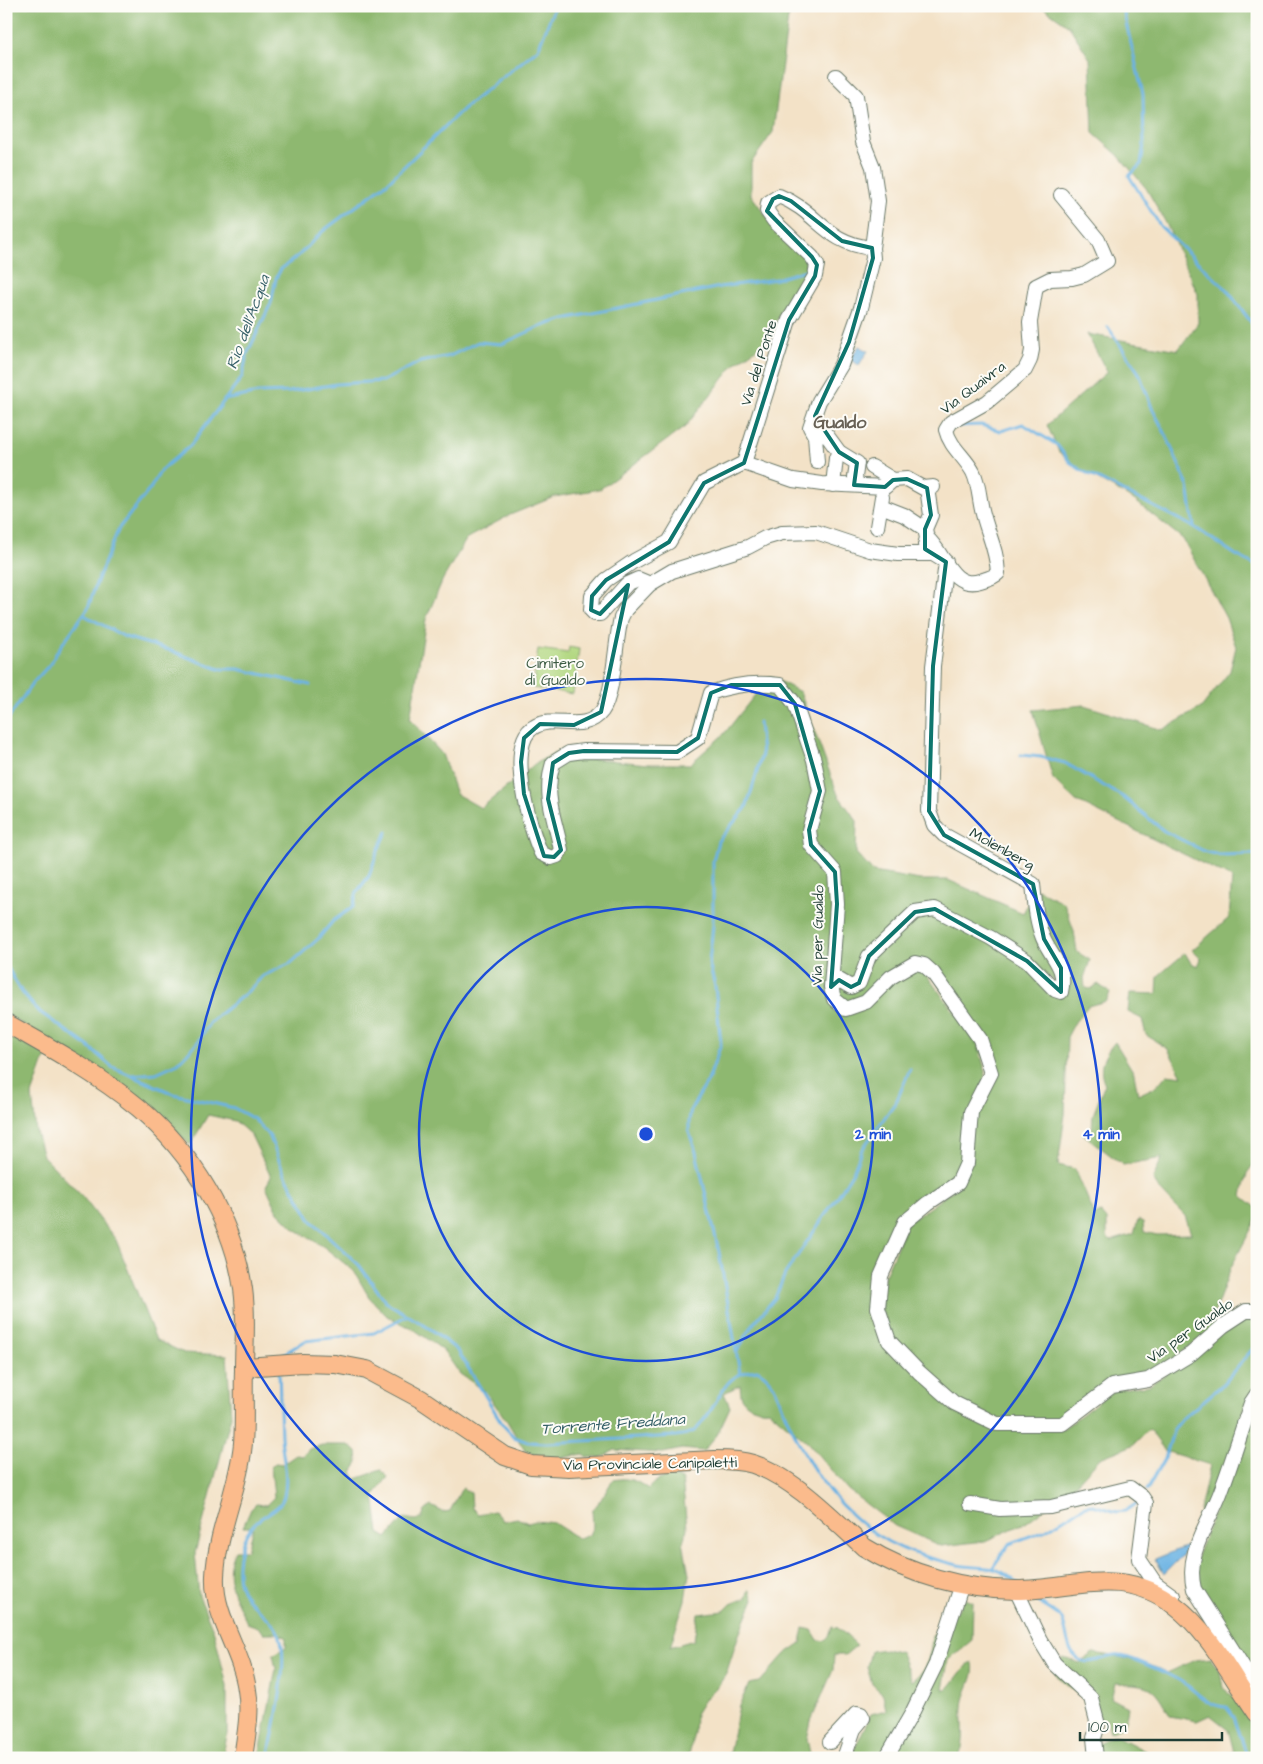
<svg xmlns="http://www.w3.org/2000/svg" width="1263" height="1764" viewBox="0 0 1263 1764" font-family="'Architects Daughter',sans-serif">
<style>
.green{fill:#b3d882;stroke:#698a5b}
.forest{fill:#8eb870;stroke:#567a52}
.water{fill:#6cb3e3;stroke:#46788c}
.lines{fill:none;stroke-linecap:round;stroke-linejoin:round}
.stream{stroke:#6cb3e3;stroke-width:3}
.minor-casing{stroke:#697767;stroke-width:16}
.major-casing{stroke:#697767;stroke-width:20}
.minor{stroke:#fff;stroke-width:14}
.major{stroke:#fbbb8c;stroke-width:18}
.marked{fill:none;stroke:#0f766e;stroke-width:4;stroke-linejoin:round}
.ring{fill:none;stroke:#1d4ed8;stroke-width:2.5}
.labels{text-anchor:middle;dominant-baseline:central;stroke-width:4;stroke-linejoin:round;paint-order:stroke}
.street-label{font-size:15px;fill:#1f3d34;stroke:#fdfcf7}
.park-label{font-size:15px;fill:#3d5c44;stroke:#fdfcf7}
.water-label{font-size:16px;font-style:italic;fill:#366069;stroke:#fdfcf7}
.quarter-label{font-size:18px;font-weight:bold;fill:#686155;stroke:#fdfcf7}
.centre{fill:#1d4ed8;stroke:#fdfcf7;stroke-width:2.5}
.ring-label{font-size:15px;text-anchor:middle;font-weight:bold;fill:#1d4ed8;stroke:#fdfcf7;stroke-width:4;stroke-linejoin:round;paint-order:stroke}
</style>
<rect width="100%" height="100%" fill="#fdfcf7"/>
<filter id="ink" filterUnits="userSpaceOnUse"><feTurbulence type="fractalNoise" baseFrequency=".02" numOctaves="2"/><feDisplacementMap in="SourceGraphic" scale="10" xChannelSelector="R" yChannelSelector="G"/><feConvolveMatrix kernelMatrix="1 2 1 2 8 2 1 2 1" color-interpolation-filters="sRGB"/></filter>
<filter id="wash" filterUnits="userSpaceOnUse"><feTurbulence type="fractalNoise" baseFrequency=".0096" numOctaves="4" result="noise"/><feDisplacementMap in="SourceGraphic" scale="20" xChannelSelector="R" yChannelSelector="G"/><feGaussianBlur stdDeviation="1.12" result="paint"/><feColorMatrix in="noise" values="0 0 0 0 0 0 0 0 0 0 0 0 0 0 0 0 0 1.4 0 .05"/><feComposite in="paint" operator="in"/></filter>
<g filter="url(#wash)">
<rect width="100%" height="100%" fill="#f3e2c7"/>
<!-- green -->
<path class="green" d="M569,647l10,2 -6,45 -40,-6 5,-39 30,4z"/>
<!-- forest -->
<g class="forest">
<path d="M6,6h788l-6,12 -15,114 -22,31v32l19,26 36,38 -1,14 -24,37 -13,30 -33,24 -50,63 -85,62 -46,8 -44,18 -43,23 -24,41 -17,40 -16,100 32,35 14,40 25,14 55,-45 26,-14 23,9 63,6h42l34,-30 46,-58 30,16 38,103 19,26 -1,32 17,19 47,8h28l75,33 6,-11 30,81 -123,-77 -22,4 -57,71 -29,6 17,26 71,-46 6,2 54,72 10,31 -23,90 -8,18 -30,19 -48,76 8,68 111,85h68l50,-38 36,-5 97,-69 10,-1v71l-10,15 -30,90 -23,46 16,-72 -45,-14 -16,-22 -16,16 -33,13 -28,30 -45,34 -42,19 -44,5 -46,-20 -47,-36 -40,-47 -39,-33c-8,1 -9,-1 -16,-3 -12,-5 -12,-10 -13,-22l-16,8 6,14 -13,28 -14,16 -21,-2 -19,4 -48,-3 -15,8 -13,-1 -4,-3 -33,6 -25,-9 -18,-30 -22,-30 -25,-17 -17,-24 -28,-20 -28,-14 -18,-19 -15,-26 -30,-24 -29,-18 -17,-17 -12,-26 5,-9 -20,-42 -16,-14 -27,-6 -18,30 -38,-38 -146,-93z"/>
<path d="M1041,6h216v1154l-10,13 -5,23 15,12v10l-26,49 -17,46 7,11 -74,54 -36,5 -50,38h-63l-42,-20 -65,-62 -10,-31 3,-31 23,-53 53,-39 14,-73 20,-39 -69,-111 -61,37 -18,6 -9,-7 2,-14 12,6 20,-32 45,-43 19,-4 90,52 34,32 -22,-106 27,14 10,28 3,21 13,8 -6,18 1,10 6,1 7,-5 12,9 -4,8 -18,5 -13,16 -8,15 -2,77 -7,51 17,4 20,47 6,-3 6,7v18l4,3 23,-7 4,-14 5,2 1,10 13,3 34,-1 -6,-18 -26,-27 -6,-10 9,-21 -39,7 -40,-31 9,-4 1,-15 12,-31c-8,-17 -1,-29 10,-42l19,31 4,22 19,-9 10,-12 15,2 -14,-27 -22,-14 -4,-16 -14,-7 2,-19 27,1 1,-18 27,-23 6,10 7,3 3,-7 -9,-9 37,-32 3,-40 -156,-77 -23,-22 -20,-69 51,-5 78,25 39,-22 29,-37 6,-24 -10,-29 -43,-79 -49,-39 -53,-30 -22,-18 -12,-27 60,-53 -20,-38 91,16 20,-27v-29l-32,-71 -20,-35 -28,-33 -25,-22 -3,-74 -21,-33z"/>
<path d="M6,1032l40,23 -14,40 4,37 7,24 39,40 34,44 40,100 28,13 43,2 4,61 -36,137 4,43 15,36 13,54v50l-5,22h-216z"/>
<path d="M1257,1399v303l-60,-114 -3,-24z"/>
<path d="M322,1445h27l8,7 1,11 -6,9 4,7 25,-9 7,7 -14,18 5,38 8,5 17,-20 11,2 7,-2 3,-7 6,-5 12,6 7,-1 12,-23 9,5 1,15 6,6 16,-3 9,10 14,-3 11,5 8,-2 18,2 25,16 10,-4 4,-9 -1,-16c9,-8 14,-20 21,-30 15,-3 23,0 35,9 10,-12 19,-13 34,-10l5,49 -4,14 6,32 -4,26 -15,47 24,-7 4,-26 26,-3 7,-7 15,-6 3,-9 5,10 -16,38 -12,37 -8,12 -15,15 -8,13 -1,20 -7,24h-428l17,-89 -3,-14 13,-8v-10l-10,-4h-12l-6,-6 -11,-4c-11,-24 -26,-47 -12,-73h12l6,-23h-10l8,-18 5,-5 10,1 8,-8 -3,-30 4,-4 8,1 13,-9 7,1 6,-7z"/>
<path d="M965,1599l8,3 -1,38 -24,20 -5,30h3c10,-8 15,-23 27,-27 3,12 -6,25 -9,37 -4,18 4,41 -6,58h-108l21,-44 15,-4 -3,-16 -11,-10 -5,-17 4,-16 15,-2 15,4 11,28c15,-10 19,-28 20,-45l28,-29z"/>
<path d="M832,1627l6,1 19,17 -12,10h-11l-1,15 -22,51 -4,18 4,19h-83l11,-52 10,-22 11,-2 25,-28 16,-11 3,-15 8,2 6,10 6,1 5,-5z"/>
<path d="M1093,1653c27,4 50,7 74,20l28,-13 15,-2 10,13 3,17 12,10 11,16 9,23 2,21h-44l21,-6 -6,-23 -18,-14 -13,6 -27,-5c-17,-33 -19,-31 -55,-33l-4,15 17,9c-2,13 -4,23 -18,25l-3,-12 -18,-5 -3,-14 -29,-24 -5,-9 11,-10 17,5z"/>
<path d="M1117,1736l41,22h-59l-2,-14 10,-6z"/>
</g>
<!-- water -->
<g class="water">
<path d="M859,346l9,5 -9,14 -9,-5z"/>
<path d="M1187,1546l-5,10 -18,18 -9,-15z"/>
</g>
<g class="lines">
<!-- stream -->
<g class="stream">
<path d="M1122,6l21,88 1,50 -3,20 -12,12 32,51 66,63 30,40"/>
<path d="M1108,327l31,46 13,35 14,27 22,51 6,41"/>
<path d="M224,400l34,-7 31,-1 48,-8 46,-3 37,-19 30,-6 28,-14 24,2 37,-17 25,-8 156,-32 56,-8 30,-9"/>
<path d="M955,426l26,-1 20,6 22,-7 34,21 13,17 11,8 113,57 42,28 21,11"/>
<path d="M84,615l41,22 44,13 50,19h19l72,16"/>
<path d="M6,722l26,-38 19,-21 7,-13 30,-42 9,-27 22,-53 31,-39 11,-19 29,-24 52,-69 5,-23 24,-51 5,-25 5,-9 17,-13 25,-25 63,-47 77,-75 75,-60 17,-43"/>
<path d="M1021,755l20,2 24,6 58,34 41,34 42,21 13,3 38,-1"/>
<path d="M6,880l2,15 -2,6"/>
<path d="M6,965l15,26 16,19 52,37 23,20 62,27 60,14 20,11 16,18 14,36 27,47 48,45 27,37 46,28 26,21 45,74 11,12 14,5 18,1 130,-7c5,-1 11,-1 16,-4 5,-2 8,-7 11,-11 20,-23 17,-47 54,-51 19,10 21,28 29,46 7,15 14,30 22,44 12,20 28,41 45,56 33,31 62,39 105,49 26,5 37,-3 59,18"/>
<path d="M132,1075l24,-2 22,-10 19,-20 13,-21 36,-29 17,-17 28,-13 27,-24 15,-18 20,-14 4,-15 12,-16 8,-23 10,-21"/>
<path d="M736,1353l18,-30 21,-25 10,-24 53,-78 15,-24 8,-21 36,-51 13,-31"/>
<path d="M280,1356l25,-15 69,-8 34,-18"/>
<path d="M740,1373l-21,-121 -23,-100 -7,-20v-11l2,-12 17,-28 13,-37 -6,-58 -6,-23 4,-38v-64l5,-20 28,-33 6,-19 10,-35 -3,-32"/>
<path d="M1147,1490l18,-32 9,-29 9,-11 37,-31 37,-43"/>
<path d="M993,1567l16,-23 37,-14 39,-24 8,-1 24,7 8,-1 14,-9"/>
<path d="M1030,1597c6,5 28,16 31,21 7,11 4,30 15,39 13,12 29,-3 44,-1 13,1 52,20 64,27 14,10 23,23 42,24l8,10 14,41"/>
<path d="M268,1758c6,-28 22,-98 11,-124 -10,-23 -40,-29 -41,-61 -1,-16 5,-38 16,-49 9,-10 27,-14 30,-28 5,-21 -2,-40 -3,-60 -1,-22 -1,-43 -2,-65"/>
</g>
</g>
</g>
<g filter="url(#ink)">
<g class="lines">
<defs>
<g id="minor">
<path d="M814,418l25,34 18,11 -2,14 2,8"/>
<path d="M817,462l-2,-26 -5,-9 9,-26 22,-36 20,-57 12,-50 -1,-10 6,-47 -5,-34 -10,-25 -7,-46 -20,-20"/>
<path d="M744,463l49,17 29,4 63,3 8,-7"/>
<path d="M872,467l21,13 14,-1 16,9 10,-1"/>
<path d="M833,485l3,-27 3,-6"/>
<path d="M881,506l23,9 21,14"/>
<path d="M877,527l5,-30"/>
<path d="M927,538c17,14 24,52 53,43 6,-2 13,-3 18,-8 -1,-23 -11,-41 -16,-63 -3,-13 -3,-26 -9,-38 -8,-15 -23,-25 -27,-42l5,-8 36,-20 38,-32 5,-10 2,-10 -2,-28 6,-36 14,-7 22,-1 12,-3 23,-14 -9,-21 -37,-45"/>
<path d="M925,545l2,-7 -2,-9 6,-14 -4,-27"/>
<path d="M650,584l-12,-5 -11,5 -27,30h-5l-4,-4 1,-14 14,-16 28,-19 35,-19 35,-59 40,-20 45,-143 26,-44 2,-11 -5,-8 -38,-36 -7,-10 1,-8 11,-7c40,16 45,47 93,52"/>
<path d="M831,987l8,-7 12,7 8,-4 10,-27 46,-44 20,-3 56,29 36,23 28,29 6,2c6,-25 -9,-33 -18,-54 -7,-17 -8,-35 -10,-54l-89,-49 -10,-10 -5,-14 4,-145 13,-104 -13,-8h-35l-28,-4 -54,-18 -34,1 -17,5 -17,9 -76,24 -22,13 -25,26 -4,8c-6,23 -7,77 -19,93 -18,24 -48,3 -68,16 -29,16 -4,103 7,126l10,5 6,-2 4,-6c-6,-32 -18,-54 -8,-87l16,-10 15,-2 93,1 21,-14 13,-45c23,-9 44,-11 69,-8l15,19 19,56 6,31 -11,39 2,15 24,27 2,32 -6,83 3,12 12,10 20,-7 25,-25 24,-14 9,2 9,8 47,66 11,34 -20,39 -4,51 -9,20 -30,20 -23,19 -24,54 -3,32 11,33 30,31 35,31 43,21h65l50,-38 36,-6 43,-26 32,-28 23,-15h11"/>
<path d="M970,1504l30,5 51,-2 79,-19 12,9 4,6 -7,56 16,24 18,13"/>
<path d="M1016,1590l24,50 14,23 37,35 7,27 -4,13 2,20"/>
<path d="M1253,1707l-2,-28 -57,-90c-9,-37 15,-65 27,-98 11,-29 20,-59 30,-88l6,-9"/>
<path d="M830,1742l27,-29 4,1 2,4 -9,11 -10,29"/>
<path d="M886,1758l25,-43 25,-51 26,-80"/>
</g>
<g id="major">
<path d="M6,1023c45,25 93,52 133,85 53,45 94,112 104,181 4,27 1,54 1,81 -1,24 1,49 -1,73 -4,45 -26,88 -28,133 -2,41 27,74 32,114 4,22 -1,46 -4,68"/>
<path d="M244,1367l59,-4 32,1 32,6 54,29 84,57 26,9 38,2 146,-7c12,0 25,0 38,4 40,13 80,55 111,83 43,27 101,43 152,43 58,0 106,-25 158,15 36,27 57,71 83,108"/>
</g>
</defs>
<!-- minor casing -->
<use href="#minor" class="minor-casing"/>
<!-- major casing -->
<use href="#major" class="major-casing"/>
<!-- minor -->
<use href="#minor" class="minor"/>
<!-- major -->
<use href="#major" class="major"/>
</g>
</g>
<!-- marked area -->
<path class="marked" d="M779,196l12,5 51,40 30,7 1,10 -24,84 -34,74 24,36 18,11 -3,22 31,2 8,-7 14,-1 20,9 4,27 -6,14v20l21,13 -13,104 -4,145 15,24 89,49 11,55 17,29v24l-34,-31 -92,-52 -20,3 -46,44 -10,27 -8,4 -12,-7 -8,7 6,-83 -2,-32 -24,-27 -2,-15 11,-39 -25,-87 -15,-19h-49l-20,8 -13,45 -21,14 -93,-1 -15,2 -16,10 -5,36 13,51 -7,7 -10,-1 -20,-62 -3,-32 3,-24 16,-14 34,1 27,-13 27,-127 -28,29 -9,-4 1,-14 14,-16 63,-38 35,-59 40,-20 45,-143 26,-44 2,-11 -5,-8 -45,-46 6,-12z"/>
<!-- distance rings -->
<g class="ring">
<circle cx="646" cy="1134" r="227"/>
<circle cx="646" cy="1134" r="455"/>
</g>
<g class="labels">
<!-- street labels -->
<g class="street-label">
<text transform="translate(759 363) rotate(-72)">Via del Ponte</text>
<text transform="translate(973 388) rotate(-37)">Via Quaivra</text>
<text transform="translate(1002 849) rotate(29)">Molenberg</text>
<text transform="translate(818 935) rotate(-89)">Via per Gualdo</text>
<text transform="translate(1190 1331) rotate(-35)">Via per Gualdo</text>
<text transform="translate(650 1464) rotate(-1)">Via Provinciale Canipaletti</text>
</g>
<!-- park labels -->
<g class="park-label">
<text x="555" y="663">Cimitero<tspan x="555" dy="17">di Gualdo</tspan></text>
</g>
<!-- water labels -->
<g class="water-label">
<text transform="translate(248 322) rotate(-70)">Rio dell'Acqua</text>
<text transform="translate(613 1424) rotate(-4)">Torrente Freddana</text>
</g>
<!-- quarter labels -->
<g class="quarter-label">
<text x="840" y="422">Gualdo</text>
</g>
</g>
<circle cx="646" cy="1134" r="8" class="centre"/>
<g class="ring-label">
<text x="873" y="1139">2 min</text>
<text x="1101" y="1139">4 min</text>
</g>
<!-- margin -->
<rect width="1263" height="1764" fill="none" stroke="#fdfcf7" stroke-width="25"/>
<!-- scale -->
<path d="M1080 1732v8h142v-8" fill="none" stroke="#1f3d34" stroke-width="2.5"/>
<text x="1088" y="1732" font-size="15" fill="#1f3d34" stroke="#fdfcf7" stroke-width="4" paint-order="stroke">100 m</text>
</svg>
